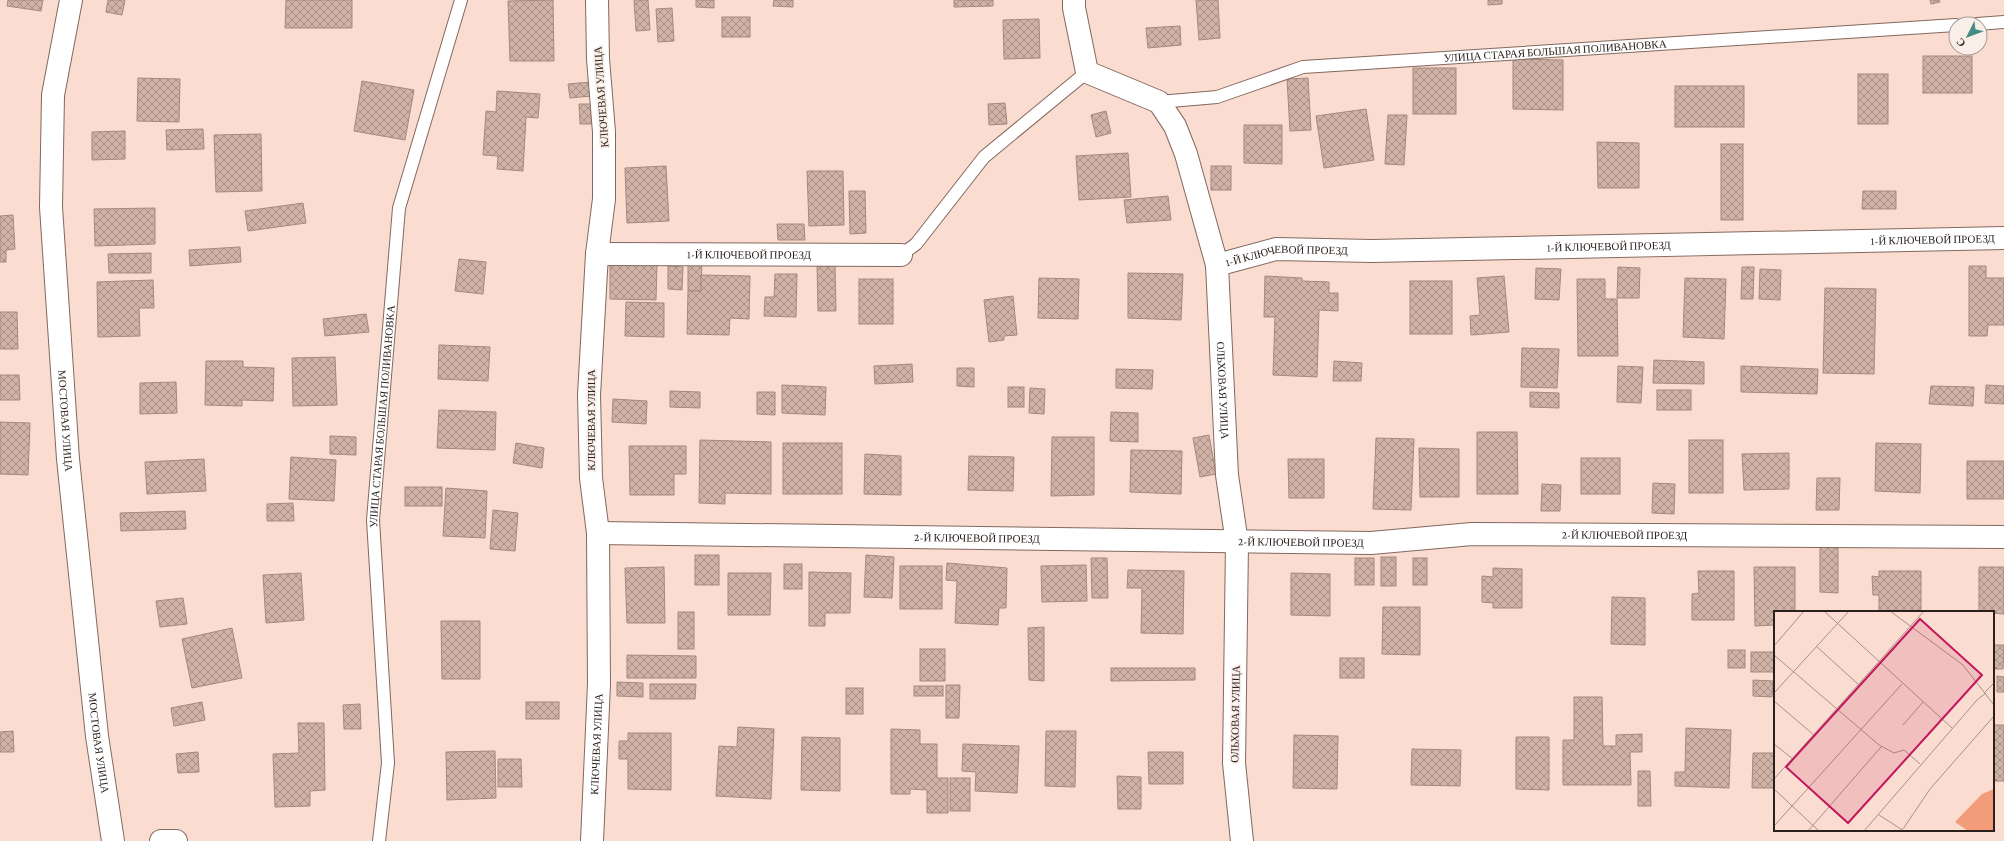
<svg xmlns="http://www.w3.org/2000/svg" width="2004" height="841" viewBox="0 0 2004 841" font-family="'Crimson Pro',serif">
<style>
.building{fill:url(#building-cross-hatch);stroke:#a5897e}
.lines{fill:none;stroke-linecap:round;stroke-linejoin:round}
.service-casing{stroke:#83685e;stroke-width:14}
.minor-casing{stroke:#83685e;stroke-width:24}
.tertiary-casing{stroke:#83685e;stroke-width:24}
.service{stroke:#fff;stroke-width:12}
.minor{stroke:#fff;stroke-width:22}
.tertiary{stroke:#fff;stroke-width:22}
.labels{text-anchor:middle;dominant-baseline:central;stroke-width:3.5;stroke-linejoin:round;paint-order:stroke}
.street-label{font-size:11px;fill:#2a1f1b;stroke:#faeee9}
.inset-road{fill:none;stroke:#a79088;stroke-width:1}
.view{fill:#c2185b;fill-opacity:0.15;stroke:#c2185b;stroke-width:2}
.inset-edge{fill:none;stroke:#2a1f1b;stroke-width:2}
</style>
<defs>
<pattern id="building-cross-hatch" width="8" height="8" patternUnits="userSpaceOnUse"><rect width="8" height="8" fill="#d0b2a6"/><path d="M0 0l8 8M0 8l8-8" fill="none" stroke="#a99086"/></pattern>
</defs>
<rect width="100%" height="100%" fill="#fbdcd0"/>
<!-- building -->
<g class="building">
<path d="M8,0h35l-2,11 -34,-5z"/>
<path d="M108,0h17l-3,15 -16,-3z"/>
<path d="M286,0h66v28h-67z"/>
<path d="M553,0l1,61h-44l-2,-60z"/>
<path d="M634,0h14l2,30 -14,1z"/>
<path d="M696,0h18v8l-18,-1z"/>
<path d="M774,0h19v7l-20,-1z"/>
<path d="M954,0h39v6l-39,1z"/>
<path d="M1196,0h22l2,38 -21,2z"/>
<path d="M1488,0h14v4l-14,1z"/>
<path d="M1930,0h9l1,2 -9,2z"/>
<path d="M672,8l2,33 -16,1 -2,-33z"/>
<rect x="722" y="17" width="28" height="20"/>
<path d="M1039,19l1,39 -36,1 -1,-39z"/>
<path d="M1180,26l1,19 -33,3 -2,-20z"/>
<rect x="1923" y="56" width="49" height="37"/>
<path d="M1513,59l50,1v50l-50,-1z"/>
<rect x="1413" y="68" width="43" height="46"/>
<rect x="1858" y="74" width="30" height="50"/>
<path d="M138,78l42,1 -1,43 -42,-1z"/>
<path d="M1308,78l3,52 -21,1 -3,-52z"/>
<path d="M362,81l52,9 -9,50 -51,-9z"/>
<path d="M591,82l1,14 -22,2 -2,-14z"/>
<rect x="1675" y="86" width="69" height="41"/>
<path d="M497,91l43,3 -2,24 -12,-1 -3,54 -26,-2 1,-13 -15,-1 3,-44 10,1z"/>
<path d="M1005,103l2,21 -18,1 -1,-21z"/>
<path d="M579,104h14l1,20h-14z"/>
<path d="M1366,109l8,51 -50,8 -8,-52z"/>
<path d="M1106,111l5,22 -15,4 -5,-22z"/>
<path d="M1388,115h19l-3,50 -19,-1z"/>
<path d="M1244,125h38v39l-38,-1z"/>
<path d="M203,129l1,20 -37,1 -1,-20z"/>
<path d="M125,131v28l-33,1v-28z"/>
<path d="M261,134l1,57 -46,1 -2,-57z"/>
<path d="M1597,142l42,1v45h-41z"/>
<rect x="1721" y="144" width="22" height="76"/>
<path d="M1128,153l3,44 -52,3 -3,-44z"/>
<path d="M666,166l3,55 -42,2 -2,-55z"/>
<rect x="1211" y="166" width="20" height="24"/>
<path d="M807,171h36l1,54 -35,1z"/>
<path d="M849,191h16l1,42 -16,1z"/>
<path d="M1863,191h33v18h-34z"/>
<path d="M1168,196l3,24 -44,3 -3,-23z"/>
<path d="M303,203l3,20 -58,8 -3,-20z"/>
<path d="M155,208v36l-60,2 -1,-37z"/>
<path d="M13,215l2,34 -9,1v12h-6v-46z"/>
<path d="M777,224h27l1,16h-27z"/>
<path d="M240,247l1,15 -51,4 -1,-16z"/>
<path d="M151,253v20h-42l-1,-19z"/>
<path d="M688,258l14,1 -1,32h-13z"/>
<path d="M459,259l27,3 -3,32 -28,-3z"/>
<path d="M610,263l47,1 -1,36 -46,-1z"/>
<path d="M835,264l1,47h-18l-1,-46z"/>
<path d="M668,266l15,1 -1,23 -14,-1z"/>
<path d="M1969,266h17v12h18v47h-16l-1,11h-18z"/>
<path d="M1618,267l22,1 -1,30h-22z"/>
<path d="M1742,267h12l-1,32h-12z"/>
<path d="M1536,268l25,1 -2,31 -24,-1z"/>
<path d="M1760,269l21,1 -1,30 -21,-1z"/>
<path d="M1128,273l55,1 -2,46 -53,-2z"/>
<path d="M775,274h22l-1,43 -32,-1 1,-19h9z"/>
<path d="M701,275l49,1 -1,43 -19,-1 -1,17 -42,-1 1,-43h13z"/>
<path d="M1265,276l37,2v3l27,1v11h9v18l-19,-1 -2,67 -44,-2 2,-58h-11z"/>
<path d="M1504,276l5,56 -38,3 -1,-19 10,-1 -3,-37z"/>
<path d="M1039,278l40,1 -1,40 -40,-1z"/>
<path d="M1685,278l41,1 -2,60 -41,-2z"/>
<rect x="859" y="279" width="34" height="45"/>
<path d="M1577,279h28v20h12l1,57h-40z"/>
<path d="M153,280l1,28h-15l1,28 -42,1 -1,-55z"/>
<rect x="1410" y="281" width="42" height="53"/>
<path d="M1825,288l51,1 -2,85 -51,-1z"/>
<path d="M1013,296l4,39 -13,1v4l-15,2 -5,-42z"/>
<path d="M626,302l38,1v34l-39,-1z"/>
<path d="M0,312h17l1,37h-18z"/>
<path d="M366,314l3,18 -44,4 -2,-17z"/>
<path d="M439,345l51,2 -2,34 -50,-2z"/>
<path d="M1522,348l37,1 -2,39 -36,-1z"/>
<path d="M335,357l2,48 -44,1 -1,-48z"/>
<path d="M1654,360l50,2v22l-51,-1z"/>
<path d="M206,361h37v6l31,1 -1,33 -31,-1v6l-37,-1z"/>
<path d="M1334,361l28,2 -1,18h-28z"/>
<path d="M912,364l1,18 -38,2 -1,-18z"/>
<path d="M1618,366l25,1 -2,36 -24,-1z"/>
<path d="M1741,366l77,3 -1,25 -76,-2z"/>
<path d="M957,368h17v19l-17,-1z"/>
<path d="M1116,369l37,1 -1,19 -36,-1z"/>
<path d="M0,375h19l1,25h-20z"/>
<path d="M176,382l1,31 -37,1v-31z"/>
<path d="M782,385l44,2 -1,28 -43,-2z"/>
<path d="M1986,385l18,1v18l-19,-1z"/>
<path d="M1931,386l43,1 -1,19 -44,-2z"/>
<rect x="1008" y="387" width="16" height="20"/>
<path d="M1030,388l15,1 -1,25 -15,-1z"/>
<rect x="1657" y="390" width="34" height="20"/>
<path d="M670,391l30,1v16l-30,-1z"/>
<path d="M757,392h18v23l-18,-1z"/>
<path d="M1530,392l29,1v15l-29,-1z"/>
<path d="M613,399l34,2 -1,23 -34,-2z"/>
<path d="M439,410l57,2 -1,38 -58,-2z"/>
<path d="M1111,412l27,1v29l-28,-1z"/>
<path d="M0,422l30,1 -2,52 -28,-1z"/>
<path d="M1477,432h40l1,62h-41z"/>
<path d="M1209,435l7,39 -16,3 -7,-39z"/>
<path d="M330,436l26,1v18l-26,-1z"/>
<path d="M1052,437h42v58l-43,1z"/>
<path d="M1376,438l38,1 -3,71 -38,-1z"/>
<path d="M700,440l71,2v52l-46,-1v11l-26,-1z"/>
<rect x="1689" y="440" width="34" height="53"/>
<path d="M516,443l28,5 -2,20 -29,-5z"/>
<rect x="783" y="443" width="59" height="51"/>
<path d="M1876,443l45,1 -1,49 -45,-2z"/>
<path d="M629,446h57v28h-12v21h-44z"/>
<path d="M1419,448l40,1v48h-39z"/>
<path d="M1131,450l51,1 -1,43 -51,-2z"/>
<path d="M1789,453v36l-45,1 -2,-36z"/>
<path d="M865,454l36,2v39l-37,-1z"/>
<path d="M969,456l45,1 -1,34 -45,-1z"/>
<path d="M291,457l45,3 -2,41 -45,-2z"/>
<rect x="1581" y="458" width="39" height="36"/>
<path d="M204,459l2,32 -59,3 -2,-32z"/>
<path d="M1288,459h36v39h-35z"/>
<rect x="1967" y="461" width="37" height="38"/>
<path d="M1817,478h23l-1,32h-23z"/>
<path d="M1653,483l22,1 -1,30 -22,-1z"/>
<path d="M1542,484l19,1 -1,26h-19z"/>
<rect x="405" y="487" width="37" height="19"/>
<path d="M446,488l41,3 -2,47 -42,-2z"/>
<path d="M293,503l1,18h-27v-17z"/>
<path d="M493,510l25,3 -3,38 -25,-2z"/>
<path d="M185,511l1,18 -65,2 -1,-18z"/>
<path d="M1820,547l18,1v45l-18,-1z"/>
<rect x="695" y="555" width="24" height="30"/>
<path d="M866,555l28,2 -2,41 -28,-1z"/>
<rect x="1381" y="557" width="15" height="29"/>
<path d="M1091,558h16l1,40h-16z"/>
<rect x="1355" y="558" width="19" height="27"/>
<rect x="1413" y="558" width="14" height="27"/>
<path d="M947,563l60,5 -1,40h-7l-1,17 -43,-2 2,-42 -11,-1z"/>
<rect x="784" y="564" width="18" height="25"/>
<path d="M1086,565l1,36 -45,1 -1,-36z"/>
<rect x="900" y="566" width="42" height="43"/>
<path d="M664,567l1,56h-38l-2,-55z"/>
<path d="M1754,567h41v45h-20v13l-20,1z"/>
<path d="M1979,567h25v47l-25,-2z"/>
<path d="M1493,568l29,1v39h-29v-5l-11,-1v-26l11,1z"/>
<path d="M1128,570l56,1 -1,63 -42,-1 1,-45h-15z"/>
<path d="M1698,571h36v49h-42v-26l7,-1z"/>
<path d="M1879,571h42v41h-42v-17h-6l-1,-19 7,1z"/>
<path d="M809,572l42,1 -1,40h-25v13h-16z"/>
<path d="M301,573l3,47 -38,3 -3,-48z"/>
<path d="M728,573h43l-1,42h-42z"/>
<path d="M1291,573l39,1v42l-39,-1z"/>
<path d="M1612,597l33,1v47l-34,-1z"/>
<path d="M183,598l4,26 -27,3 -4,-26z"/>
<path d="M1383,607h37v48l-38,-1z"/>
<rect x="678" y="612" width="16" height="37"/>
<path d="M441,621h39v58h-38z"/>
<path d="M1044,627v54l-15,-1 -1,-52z"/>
<path d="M232,628l10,50 -50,10 -10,-49z"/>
<path d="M1993,645h11l-1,24h-10z"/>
<rect x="920" y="649" width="25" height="32"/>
<rect x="1728" y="650" width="17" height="18"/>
<rect x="1751" y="652" width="24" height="20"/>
<path d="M627,655l69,1v22h-69z"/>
<rect x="1340" y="658" width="24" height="20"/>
<path d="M1111,668h84v12l-84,1z"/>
<path d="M1997,676l7,1v15h-7z"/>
<path d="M1753,680l20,1 -1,16 -19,-1z"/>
<path d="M617,682l26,1v14l-26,-1z"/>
<path d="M650,684h46l-1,15h-45z"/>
<path d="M946,685h14l-1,33h-13z"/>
<rect x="914" y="686" width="29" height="10"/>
<rect x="846" y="688" width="17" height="26"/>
<path d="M1574,697h28l1,49h13v-11l26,-1v18h-12l1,33h-68v-45h11z"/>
<path d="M202,702l3,18 -31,6 -3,-18z"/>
<rect x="526" y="702" width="33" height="17"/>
<path d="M360,704l1,25h-17l-1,-24z"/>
<path d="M298,723h26l1,67 -15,1v15l-35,1 -2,-53 26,-1z"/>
<rect x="1993" y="725" width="11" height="56"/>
<path d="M738,727l36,2 -3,70 -55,-3 3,-50 18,1z"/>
<path d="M1686,728l45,2 -2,58 -54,-2v-14h10z"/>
<path d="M891,729l29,1v14h17v34h11v35h-21v-23l-17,-1v5h-19z"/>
<path d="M13,731l1,21h-14v-20z"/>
<path d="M1046,731h30l-1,56 -30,-1z"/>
<path d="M628,733h43v57l-43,-1v-30h-9v-18h9z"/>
<path d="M1294,735l44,1 -1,53 -44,-1z"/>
<path d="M802,737l38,1v53l-39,-1z"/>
<path d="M1516,737h33v53l-33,-1z"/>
<path d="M963,744l56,2 -2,47 -42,-2 1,-19 -14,-1z"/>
<path d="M1412,749l49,1 -1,36 -49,-1z"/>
<path d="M495,751l1,47 -49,2 -1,-48z"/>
<path d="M198,752l1,20 -21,1 -2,-19z"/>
<path d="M1148,752h35v32h-34z"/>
<path d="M1753,753h22v35h-23z"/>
<path d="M498,759h23l1,28h-24z"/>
<path d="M1638,771h12l1,35h-13z"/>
<path d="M1117,776l24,1v32h-23z"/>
<rect x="950" y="778" width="20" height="33"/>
</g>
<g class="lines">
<defs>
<g id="service">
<path d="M1977,24l27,-2"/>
<path id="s1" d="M1159,102l58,-5 86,-30 653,-42"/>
<path d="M901,255l15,-11 68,-87 103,-85"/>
<path id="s2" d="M379,841l9,-78 -15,-243 26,-312 62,-208"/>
</g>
<g id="minor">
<path id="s3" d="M1074,0v8l13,64 72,30 16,24 11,28 31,111 10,210 10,68 -3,220 8,78"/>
<path id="s4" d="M597,254l304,1"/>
<path id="s5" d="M1217,265l59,-16 96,2 632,-13"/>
<path id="s6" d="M598,533l773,10 101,-9 532,3"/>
<path d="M161,841h15"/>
<path id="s7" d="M592,841l7,-157 -1,-151 -7,-55 -2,-83 8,-141 7,-55v-67l-6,-73 -1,-59"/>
</g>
<g id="tertiary">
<path id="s8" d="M71,0l-18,95 -2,112 17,252 29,277 16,105"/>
</g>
</defs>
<!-- service casing -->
<use href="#service" class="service-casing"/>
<!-- minor casing -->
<use href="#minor" class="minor-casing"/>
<!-- tertiary casing -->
<use href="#tertiary" class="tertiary-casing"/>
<!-- service -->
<use href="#service" class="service"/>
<!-- minor -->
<use href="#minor" class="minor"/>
<!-- tertiary -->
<use href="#tertiary" class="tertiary"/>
</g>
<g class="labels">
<!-- street labels -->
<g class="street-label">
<text stroke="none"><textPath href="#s1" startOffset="402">УЛИЦА СТАРАЯ БОЛЬШАЯ ПОЛИВАНОВКА</textPath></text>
<text transform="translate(601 97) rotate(-94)">КЛЮЧЕВАЯ УЛИЦА</text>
<text stroke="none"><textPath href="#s5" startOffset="718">1-Й КЛЮЧЕВОЙ ПРОЕЗД</textPath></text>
<text stroke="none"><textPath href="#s5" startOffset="394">1-Й КЛЮЧЕВОЙ ПРОЕЗД</textPath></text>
<text stroke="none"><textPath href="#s4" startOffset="152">1-Й КЛЮЧЕВОЙ ПРОЕЗД</textPath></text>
<text stroke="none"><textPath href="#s5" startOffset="71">1-Й КЛЮЧЕВОЙ ПРОЕЗД</textPath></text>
<text stroke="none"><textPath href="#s3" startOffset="451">ОЛЬХОВАЯ УЛИЦА</textPath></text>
<text stroke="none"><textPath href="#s2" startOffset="426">УЛИЦА СТАРАЯ БОЛЬШАЯ ПОЛИВАНОВКА</textPath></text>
<text transform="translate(591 420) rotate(-90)">КЛЮЧЕВАЯ УЛИЦА</text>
<text stroke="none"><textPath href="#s8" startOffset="423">МОСТОВАЯ УЛИЦА</textPath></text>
<text stroke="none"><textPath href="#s6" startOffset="1027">2-Й КЛЮЧЕВОЙ ПРОЕЗД</textPath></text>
<text stroke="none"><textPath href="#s6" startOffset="379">2-Й КЛЮЧЕВОЙ ПРОЕЗД</textPath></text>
<text stroke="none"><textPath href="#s6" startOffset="703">2-Й КЛЮЧЕВОЙ ПРОЕЗД</textPath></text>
<text transform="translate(1235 714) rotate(-89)">ОЛЬХОВАЯ УЛИЦА</text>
<text stroke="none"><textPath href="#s8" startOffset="747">МОСТОВАЯ УЛИЦА</textPath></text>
<text stroke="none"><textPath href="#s7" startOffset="97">КЛЮЧЕВАЯ УЛИЦА</textPath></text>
</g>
</g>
<!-- overview -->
<g transform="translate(1774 611)">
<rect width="220" height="220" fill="#fbdcd0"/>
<path d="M220,178v42h-26l-13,-9 27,-28z" fill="#f39c79"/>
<path class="inset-road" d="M50,0l128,117M116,0l73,54 31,40M0,35l30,-35M42,35l43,39M0,44l105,90 15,8 10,-3 16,14M211,81l9,-9M0,82l75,-82M0,90l40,34M129,114l20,-23M0,133l19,15M0,168l150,-168M0,178l45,42M105,204l25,16M0,215l128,-142M129,218l27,-40 64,-73M34,220l73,-84M90,220l113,-131 9,-7"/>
<path class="view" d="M146,8l62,56 -134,148 -62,-56z"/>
<rect width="220" height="220" class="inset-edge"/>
</g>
<!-- north arrow -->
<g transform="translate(1968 36) rotate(228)"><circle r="19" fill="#faeee9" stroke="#a79b97"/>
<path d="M0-3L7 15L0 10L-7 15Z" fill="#458c86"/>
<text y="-6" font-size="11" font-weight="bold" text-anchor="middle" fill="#2a1f1b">С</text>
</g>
</svg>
